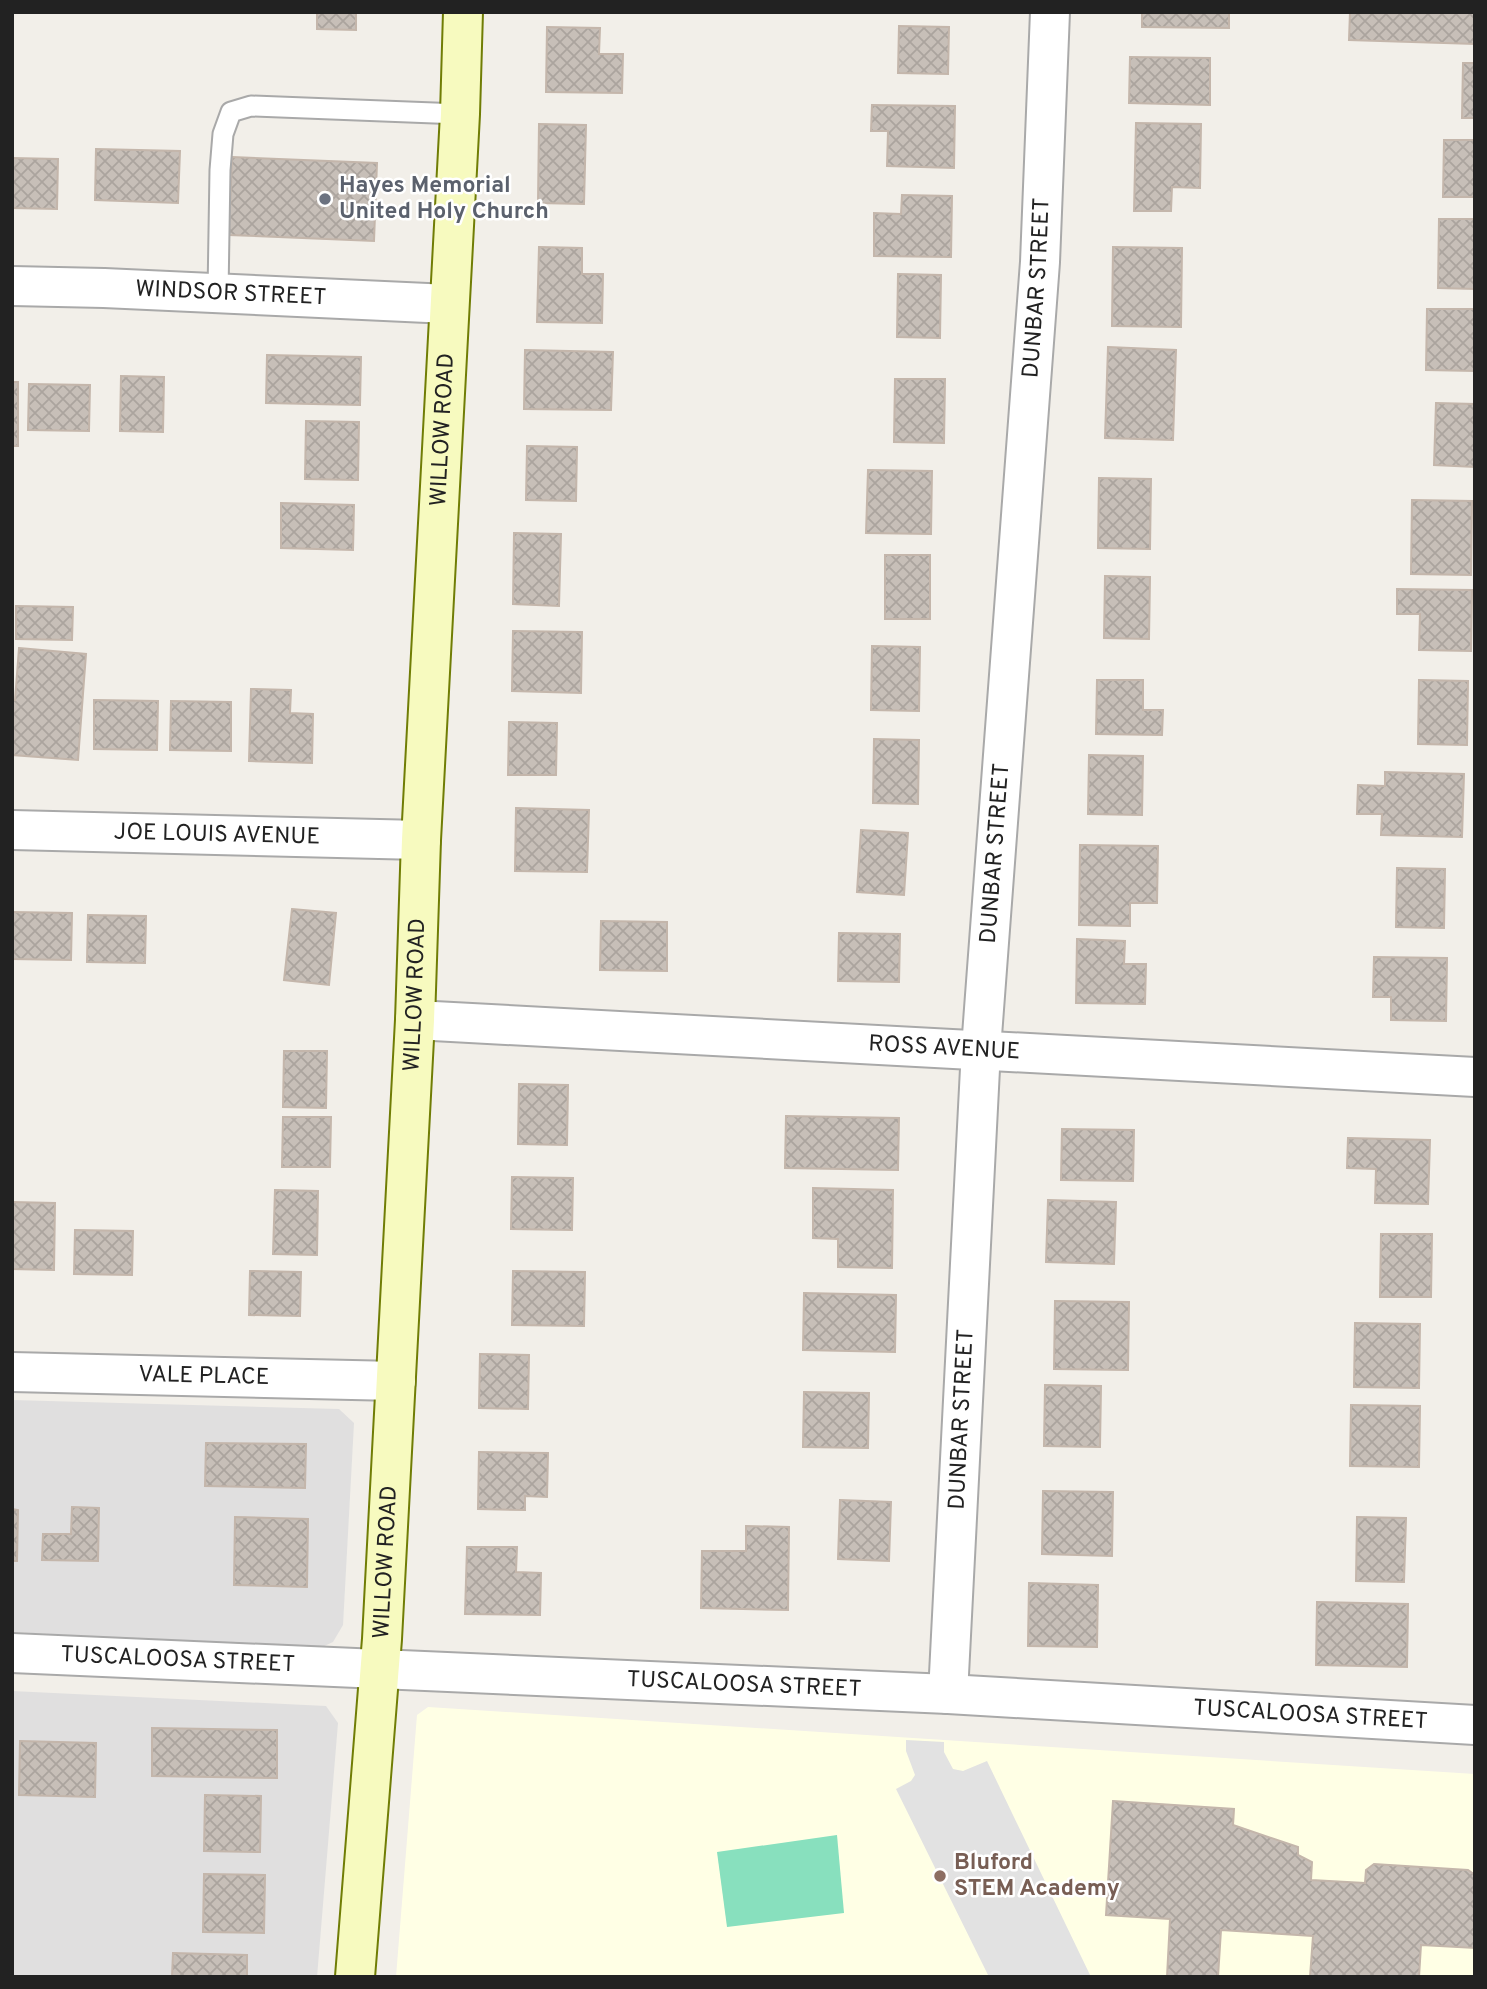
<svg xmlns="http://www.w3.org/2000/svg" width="1487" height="1989" viewBox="0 0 1487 1989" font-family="Overpass,sans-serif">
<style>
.residential{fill:#e0dfdf}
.education{fill:#ffffe5}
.pitch{fill:#88e0be}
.parking{fill:#e2e2e2}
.building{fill:url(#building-cross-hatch);stroke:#c4b6ab;stroke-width:2}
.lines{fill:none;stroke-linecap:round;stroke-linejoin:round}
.lane-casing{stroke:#a9a9a9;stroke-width:23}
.street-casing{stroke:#a9a9a9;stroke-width:42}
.secondary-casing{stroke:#707d05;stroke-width:42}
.lane{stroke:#fff;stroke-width:19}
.street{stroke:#fff;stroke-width:38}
.secondary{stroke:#f7fabf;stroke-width:38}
.worship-dot{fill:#6b7280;stroke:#fff;stroke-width:2.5}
.education-dot{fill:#8d6e63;stroke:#fff;stroke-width:2.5}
.labels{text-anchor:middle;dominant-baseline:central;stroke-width:5;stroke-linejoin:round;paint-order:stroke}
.worship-label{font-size:23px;font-weight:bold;fill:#5b616d;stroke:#fff;text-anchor:start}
.street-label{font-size:23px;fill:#222;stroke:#fff}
.education-label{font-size:23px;font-weight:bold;fill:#785e54;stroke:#fff;text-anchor:start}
</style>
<defs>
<pattern id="building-cross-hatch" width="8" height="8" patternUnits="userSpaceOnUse" patternTransform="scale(1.75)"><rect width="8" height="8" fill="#c7bfb8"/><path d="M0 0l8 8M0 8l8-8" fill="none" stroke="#aba49e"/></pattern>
</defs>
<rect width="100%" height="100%" fill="#f2efe9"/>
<!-- residential -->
<g class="residential">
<path d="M12,1400l327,9 15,14 -11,202 -10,17 -13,6 -308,-16z"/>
<path d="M12,1691l314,15 12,17 -21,254h-305z"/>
</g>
<!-- education -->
<path class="education" d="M428,1707l1047,67v203h-1079l21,-262z"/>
<!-- pitch -->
<path class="pitch" d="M837,1835l7,78 -117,14 -10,-75z"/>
<!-- parking -->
<path class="parking" d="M906,1740l38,2v10l9,17 10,2 24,-10 104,216h-102l-93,-188 15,-8 4,-6 -9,-24z"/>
<!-- building -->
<g class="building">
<path d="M317,12h39v18l-39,-1z"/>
<path d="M1142,12h87v16l-87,-1z"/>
<path d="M1350,12h125v32l-126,-4z"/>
<path d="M899,26l50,1 -1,47 -50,-1z"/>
<path d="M547,27l53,1 -1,26h24l-1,39 -76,-1z"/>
<path d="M1130,57l80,1v47l-81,-2z"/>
<path d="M1463,63h12v55h-13z"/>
<path d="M872,105l83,1 -1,62 -67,-2 1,-35h-17z"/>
<path d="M1136,123l65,1 -1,64 -28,-1 -1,24h-37z"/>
<path d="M539,124l47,1 -2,79 -46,-1z"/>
<path d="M1444,140h31v57h-32z"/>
<path d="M96,149l84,2 -2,52 -83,-3z"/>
<path d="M232,157l145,6 -3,78 -145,-6z"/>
<path d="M12,158l46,1 -1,50 -45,-1z"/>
<path d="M902,195l50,1 -1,61 -77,-1v-43l27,1z"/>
<path d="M1439,219h36v70l-37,-1z"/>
<path d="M539,247l43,1v26h21l-1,49 -65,-1z"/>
<path d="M1113,247l69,1 -1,79 -69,-1z"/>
<path d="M898,274l43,1 -1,63 -43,-1z"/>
<path d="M1427,309h48v62l-49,-1z"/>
<path d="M1108,347l68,3 -3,90 -68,-2z"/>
<path d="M525,350l88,2 -2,58 -87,-1z"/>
<path d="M267,355l94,2 -1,48 -94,-2z"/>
<path d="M121,376l43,1 -1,55 -43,-1z"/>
<path d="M895,379h50l-1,64 -50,-1z"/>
<rect x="12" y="382" width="6" height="64"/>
<path d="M29,384l61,1 -1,46 -61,-1z"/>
<path d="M1436,403l39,1v63l-41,-2z"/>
<path d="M306,421l53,1 -1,58 -53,-1z"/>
<path d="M527,446l50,1 -1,54 -50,-1z"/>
<path d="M868,470l64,1 -1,63 -65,-1z"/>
<path d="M1099,478l52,1 -1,70 -52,-1z"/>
<path d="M1412,500l60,1 -1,74 -60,-1z"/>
<path d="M281,503l73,2 -1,45 -72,-2z"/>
<path d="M514,533l47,1 -2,72 -46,-2z"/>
<rect x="885" y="555" width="45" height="64"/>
<path d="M1105,576l45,1 -1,62 -45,-1z"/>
<path d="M1397,589l75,1 -1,61 -52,-1 1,-36h-23z"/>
<path d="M16,606l57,1 -1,33 -56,-1z"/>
<path d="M513,631l69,1 -1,61 -69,-2z"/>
<path d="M872,646l48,1 -1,64 -48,-1z"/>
<path d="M19,648l67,6 -8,106 -66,-5v-55h3z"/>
<path d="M1097,680h46v30h20l-1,25 -66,-1z"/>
<path d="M1419,680l49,1 -1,64 -49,-1z"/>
<path d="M251,689l40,1 -1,23 23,1 -1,49 -63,-2z"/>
<path d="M94,700l64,1 -1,49 -63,-1z"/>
<path d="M171,701l60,1v49l-61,-1z"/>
<path d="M509,722l48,1 -1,52h-48z"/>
<path d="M874,739l45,1 -1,64 -45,-1z"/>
<path d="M1089,755l54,1 -1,59 -54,-1z"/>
<path d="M1385,772l79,2 -2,63 -81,-2 1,-21h-25l1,-29 27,1z"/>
<path d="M516,808l73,2 -2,62 -72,-1z"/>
<path d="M861,830l47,3 -4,62 -47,-3z"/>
<path d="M1080,845l78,1 -1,57h-27v23l-51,-1z"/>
<path d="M1397,868l48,1 -1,59 -48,-1z"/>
<path d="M292,909l44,4 -7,72 -45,-5z"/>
<path d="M12,912l60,1 -1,47 -59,-1z"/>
<path d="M88,915l58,1 -1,47 -58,-1z"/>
<path d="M601,921l66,1v49l-67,-1z"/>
<path d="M839,933l61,1 -1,48 -61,-1z"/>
<path d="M1077,939l48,2 -1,23h22l-1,40 -69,-1z"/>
<path d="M1374,957l73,1 -1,63 -55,-1v-23h-18z"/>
<path d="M284,1051h43l-1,57 -43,-1z"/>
<path d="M519,1084l49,1 -1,60 -49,-1z"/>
<path d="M786,1116l113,2 -1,52 -113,-2z"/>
<path d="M283,1117h48l-1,50h-48z"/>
<path d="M1062,1129l72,1 -1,51 -72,-1z"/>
<path d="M1348,1138l82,2 -2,64 -53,-1 1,-34 -29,-1z"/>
<path d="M512,1177l61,1 -1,52 -61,-1z"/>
<path d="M813,1188l80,2 -1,78 -54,-1v-28l-25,-1z"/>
<path d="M275,1190l43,1 -1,64 -44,-1z"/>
<path d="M1048,1200l68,2 -2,62 -68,-2z"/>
<path d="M12,1202l43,1 -1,67 -42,-1z"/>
<path d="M75,1230l58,1 -1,44 -58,-1z"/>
<path d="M1381,1234h51l-1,63h-51z"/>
<path d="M250,1271l51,1 -1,44 -51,-1z"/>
<path d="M513,1271l72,1 -1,54 -72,-1z"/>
<path d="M804,1293l92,2 -1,57 -92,-2z"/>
<path d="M1055,1301l74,1 -1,68 -74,-1z"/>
<path d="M1355,1323l65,1 -1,64 -65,-1z"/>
<path d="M480,1354l49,1 -1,54 -49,-1z"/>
<path d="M1045,1385l56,1 -1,61 -56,-1z"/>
<path d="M804,1392l65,1 -1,55 -65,-1z"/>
<path d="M1351,1405l69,1 -1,61 -69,-1z"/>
<path d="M206,1443l100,1 -1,44 -100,-2z"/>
<path d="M479,1452l69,1 -1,44 -22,-1v14l-47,-1z"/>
<path d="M1043,1491l70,1 -1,64 -70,-2z"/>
<path d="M840,1500l51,2 -2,59 -51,-2z"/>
<path d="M72,1507l27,1 -1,53 -56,-1 1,-26h28z"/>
<path d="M12,1509l6,1 -1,51h-5z"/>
<path d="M235,1517l73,2 -1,68 -73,-2z"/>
<path d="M1357,1517l49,1 -2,64 -48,-1z"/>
<path d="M746,1526l43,1 -1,83 -87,-2 1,-57h44z"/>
<path d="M467,1547h50l-1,25 25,1 -1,42 -75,-1z"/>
<path d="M1029,1583l69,2 -1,62 -69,-1z"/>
<path d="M1317,1602l91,2 -1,63 -91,-2z"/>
<path d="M152,1728l125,2v48l-125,-2z"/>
<path d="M20,1741l76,2 -1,54 -76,-2z"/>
<path d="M205,1795l56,1 -1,56 -56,-1z"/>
<path d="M1113,1801l121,8 -1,16 65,22v8l14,7 -1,18 54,3 1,-13 8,-6 94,6 7,5v73l-54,-3 -2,32h-109l3,-41 -92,-6 -3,47h-51l3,-58 -64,-4z"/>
<path d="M204,1874l61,1 -1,58 -61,-1z"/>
<path d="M173,1953l74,2v22h-75z"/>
</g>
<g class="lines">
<defs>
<path id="lane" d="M218,293l2,-123 3,-36 8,-22 20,-6 209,8"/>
<g id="street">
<path id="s1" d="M12,286l92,2 345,16"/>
<path id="s2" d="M12,830l409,10"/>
<path id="s3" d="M415,1020l1060,57"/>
<path id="s4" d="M12,1372l384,9"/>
<path id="s5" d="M12,1653l936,41 527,31"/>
<path id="s6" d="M948,1694l33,-645 59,-787 10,-250"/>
</g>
<g id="secondary">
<path id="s7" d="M355,1977l27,-338 33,-619 6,-180 39,-726 3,-102"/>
</g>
</defs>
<!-- lane casing -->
<use href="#lane" class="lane-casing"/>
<!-- street casing -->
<use href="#street" class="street-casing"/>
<!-- secondary casing -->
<use href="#secondary" class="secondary-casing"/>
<!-- lane -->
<use href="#lane" class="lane"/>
<!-- street -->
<use href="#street" class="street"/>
<!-- secondary -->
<use href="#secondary" class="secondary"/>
</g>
<!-- markers -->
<circle class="worship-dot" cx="325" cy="199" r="7"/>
<circle class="education-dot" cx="940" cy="1876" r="7"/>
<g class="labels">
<!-- worship labels -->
<g class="worship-label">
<text x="339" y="186">Hayes Memorial<tspan x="339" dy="26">United Holy Church</tspan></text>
</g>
<!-- street labels -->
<g class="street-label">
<text stroke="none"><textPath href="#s6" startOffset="1409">DUNBAR STREET</textPath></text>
<text stroke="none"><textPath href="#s1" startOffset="219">WINDSOR STREET</textPath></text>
<text stroke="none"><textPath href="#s7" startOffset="1550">WILLOW ROAD</textPath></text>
<text stroke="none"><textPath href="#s2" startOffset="205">JOE LOUIS AVENUE</textPath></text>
<text stroke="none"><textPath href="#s6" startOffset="842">DUNBAR STREET</textPath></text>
<text stroke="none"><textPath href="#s7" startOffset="984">WILLOW ROAD</textPath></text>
<text stroke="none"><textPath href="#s3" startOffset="530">ROSS AVENUE</textPath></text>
<text stroke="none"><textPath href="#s4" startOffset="192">VALE PLACE</textPath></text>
<text stroke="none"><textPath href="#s6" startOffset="275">DUNBAR STREET</textPath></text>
<text stroke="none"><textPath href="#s7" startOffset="416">WILLOW ROAD</textPath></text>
<text stroke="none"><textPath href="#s5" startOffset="166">TUSCALOOSA STREET</textPath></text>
<text stroke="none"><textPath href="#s5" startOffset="733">TUSCALOOSA STREET</textPath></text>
<text stroke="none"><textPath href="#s5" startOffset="1300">TUSCALOOSA STREET</textPath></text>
</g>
<!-- education labels -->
<g class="education-label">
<text x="954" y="1863">Bluford<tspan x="954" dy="26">STEM Academy</tspan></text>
</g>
</g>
<!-- border -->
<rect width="1487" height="1989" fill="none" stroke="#222222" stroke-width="28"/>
</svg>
